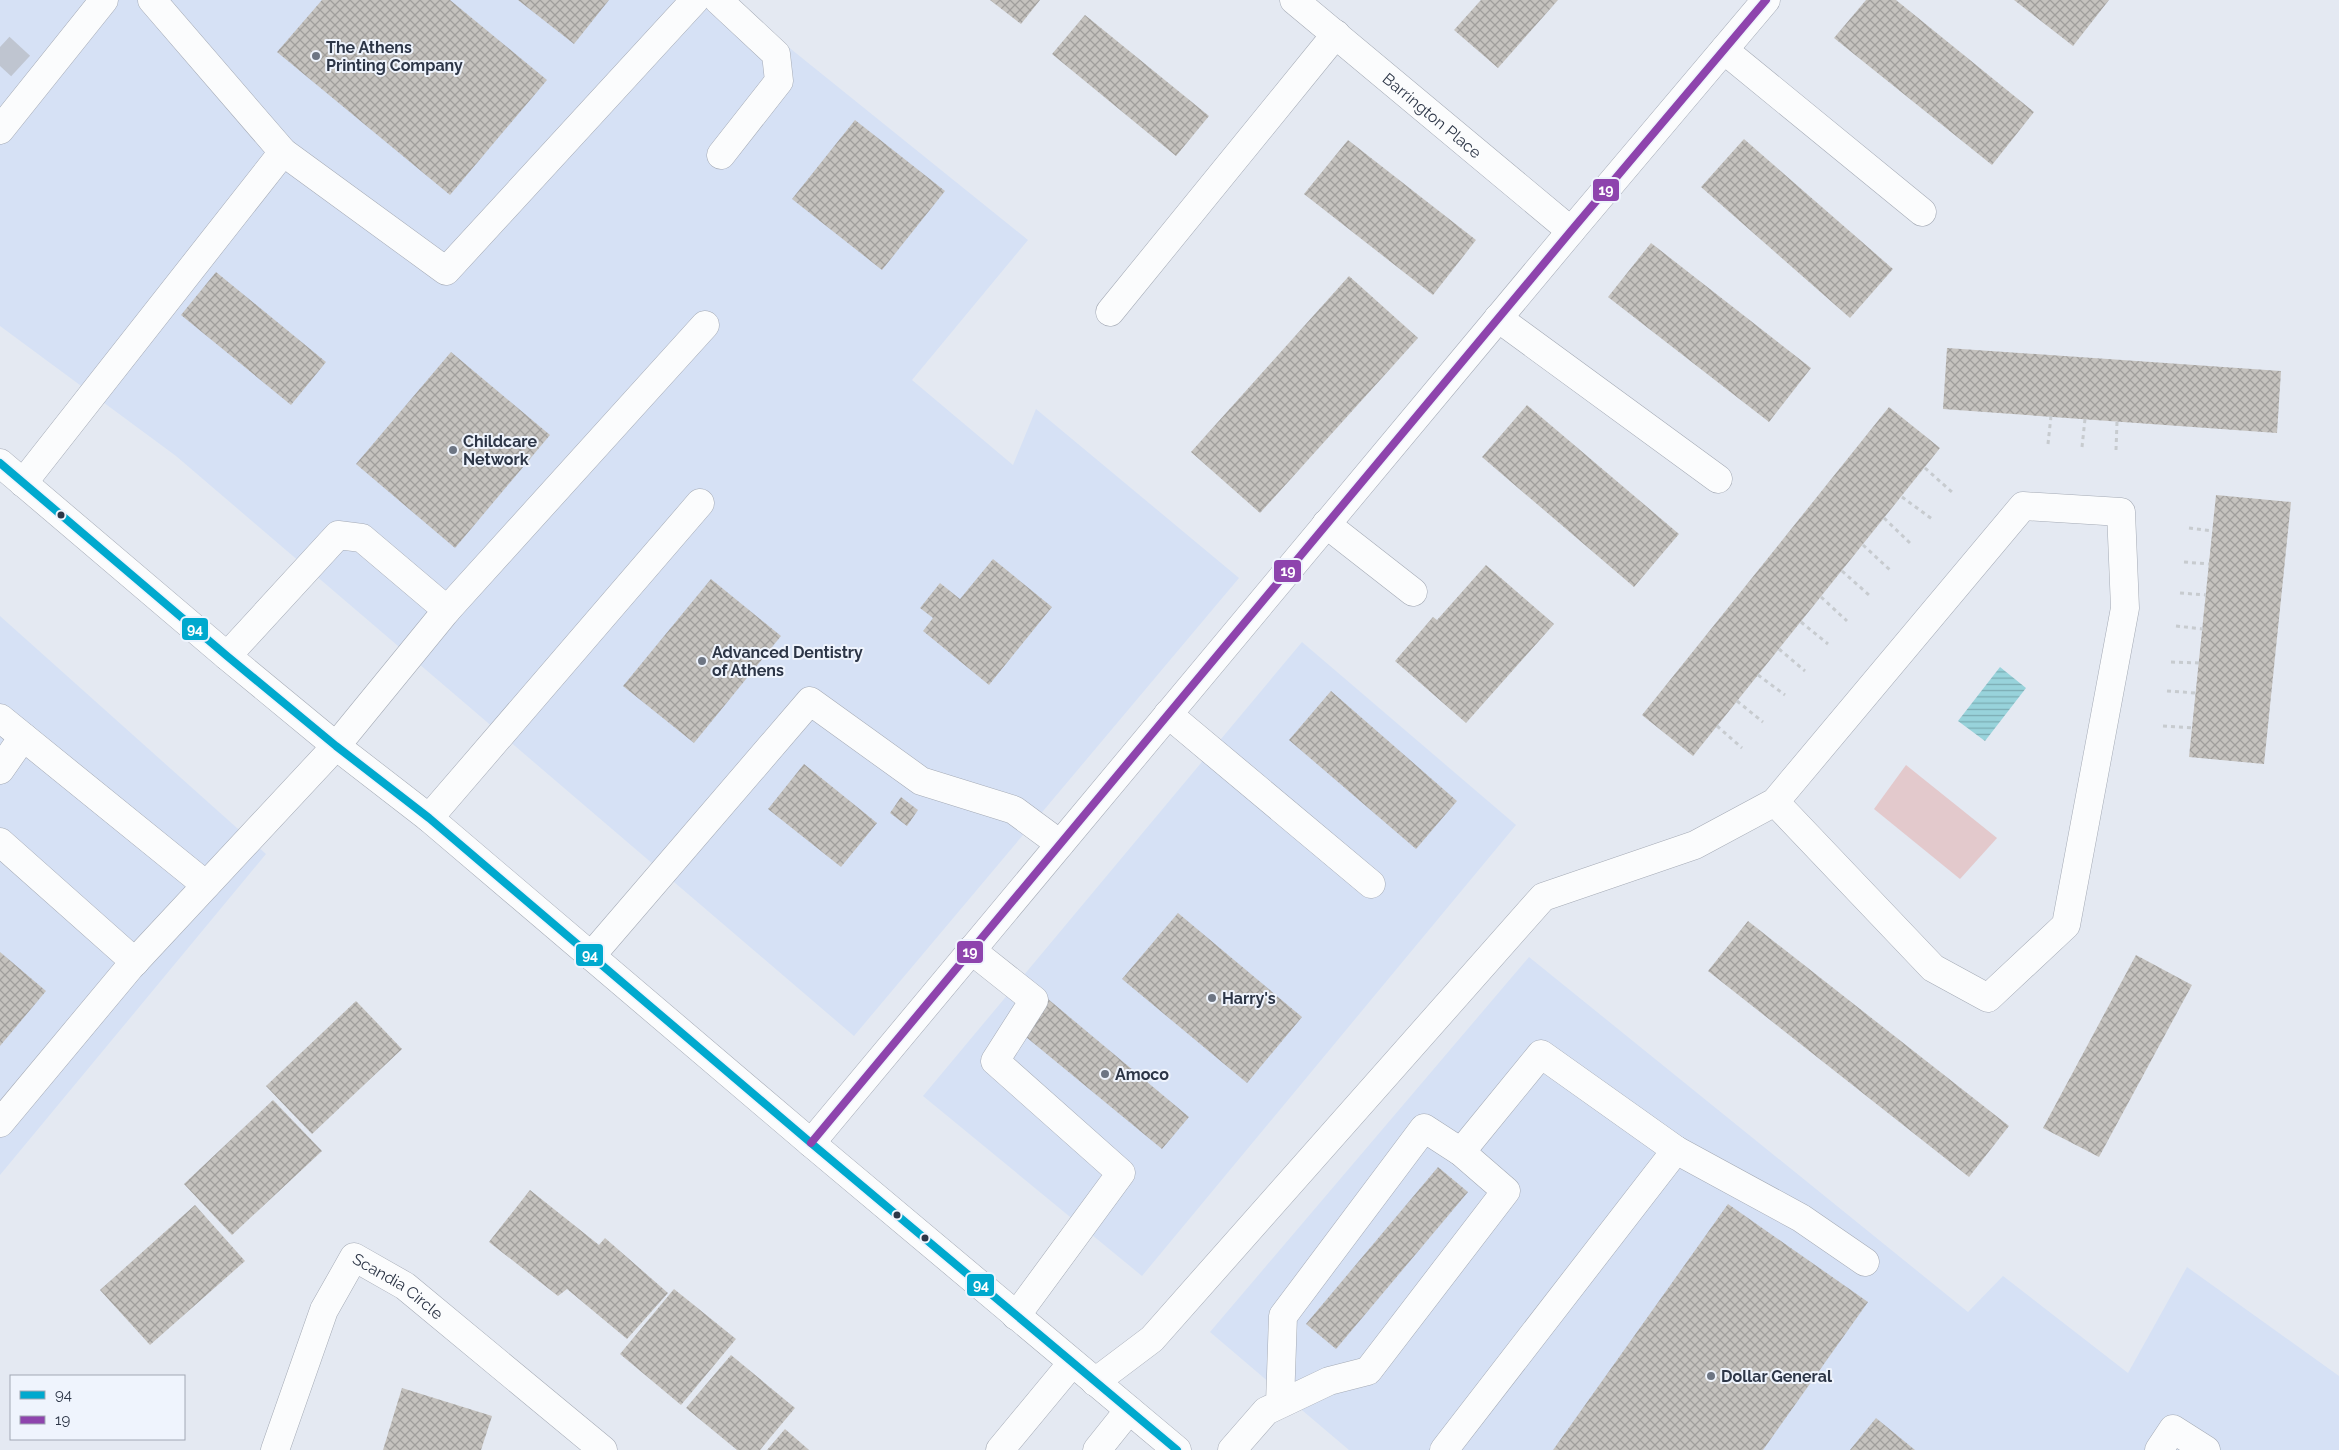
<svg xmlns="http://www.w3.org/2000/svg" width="2339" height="1450" viewBox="0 0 2339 1450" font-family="Raleway,sans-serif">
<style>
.built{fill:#d6e1f5}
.pitch{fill:#e3c9cc}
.water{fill:url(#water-rules)}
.building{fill:url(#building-cross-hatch)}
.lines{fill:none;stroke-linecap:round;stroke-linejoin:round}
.minor-tunnel{stroke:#bfc5d0;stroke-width:28;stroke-dasharray:28 14;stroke-linecap:butt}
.minor-casing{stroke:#a4aab5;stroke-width:29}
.path{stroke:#c7cbcf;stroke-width:3;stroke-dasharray:4 4;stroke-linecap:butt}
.minor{stroke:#fbfcfd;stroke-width:28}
.bus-1-casing{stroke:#eff4fd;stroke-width:11}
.bus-2-casing{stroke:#eff4fd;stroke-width:11}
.bus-1{stroke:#00a9ce;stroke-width:8}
.bus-2{stroke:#8e44ad;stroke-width:8}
.poi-dot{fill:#6d7583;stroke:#eff4fd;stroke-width:2}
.bus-dot{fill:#2d3647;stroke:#eff4fd;stroke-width:2}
.labels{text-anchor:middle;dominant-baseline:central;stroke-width:4;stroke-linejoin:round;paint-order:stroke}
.poi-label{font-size:16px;font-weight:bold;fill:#2d3647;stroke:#eff4fd;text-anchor:start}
.street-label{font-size:16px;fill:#2d3647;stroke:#eff4fd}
.line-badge{stroke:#eff4fd;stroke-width:2}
.badge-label{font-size:14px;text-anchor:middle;font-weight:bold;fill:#fff}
</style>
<defs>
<pattern id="water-rules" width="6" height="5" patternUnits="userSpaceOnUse" patternTransform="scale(1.25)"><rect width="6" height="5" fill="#98d3db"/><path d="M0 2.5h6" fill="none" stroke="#7cacb3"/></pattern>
<pattern id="building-cross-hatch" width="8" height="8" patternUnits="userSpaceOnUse" patternTransform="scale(1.25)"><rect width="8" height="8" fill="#c5c2be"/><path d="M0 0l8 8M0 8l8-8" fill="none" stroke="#a09e9c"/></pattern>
</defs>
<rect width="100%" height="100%" fill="#e4e9f2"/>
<!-- built -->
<g class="built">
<path d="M0,0h730l298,240 -116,140 101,85 23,-56 203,169 -385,458 -678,-580 -176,-130z"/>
<path d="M0,616l266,238 -266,321z"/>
<path d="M1302,642l214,183 -374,451 -219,-180z"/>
<path d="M1529,957l439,355 35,-36 125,97 59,-106 152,109v74h-990l-139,-118z"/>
</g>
<!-- pitch -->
<path class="pitch" d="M1906,765l91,73 -37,41 -86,-70z"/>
<!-- water -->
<path class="water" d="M2000,667l26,21 -41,53 -27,-20z"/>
<!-- building -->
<g class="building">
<path d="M322,0h128l97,80 -97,115 -173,-143z"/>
<path d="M518,0h91l-35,44z"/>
<path d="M990,0h50l-19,24z"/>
<path d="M1481,0h77l-60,68 -44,-38z"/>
<path d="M1866,0h30l138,112 -42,53 -158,-127z"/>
<path d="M2014,0h95l-36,46z"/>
<path d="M1085,15l124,101 -33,40 -124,-102z"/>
<path d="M855,120l90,71 -63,79 -90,-71z"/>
<path d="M1744,139l149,130 -43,49 -149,-131z"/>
<path d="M1348,140l128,100 -43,55 -129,-101z"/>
<path d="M1651,243l160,125 -42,54 -161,-125z"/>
<path d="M216,272l110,90 -35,43 -110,-90z"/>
<path d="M1349,276l69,62 -158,175 -69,-61z"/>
<path d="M1947,348l334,23 -4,62 -334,-24z"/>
<path d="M451,352l99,83 -95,113 -99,-84z"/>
<path d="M1527,405l152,129 -45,53 -152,-130z"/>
<path d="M1889,407l51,41 -247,308 -51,-41z"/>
<path d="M2216,495l75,7 -27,262 -75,-7z"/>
<path d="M993,559l59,48 -63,78 -66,-54 10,-13 -13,-10 20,-25 20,16z"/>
<path d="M1486,565l68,59 -88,99 -71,-62 38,-44 4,3z"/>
<path d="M711,579l70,57 -87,107 -71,-57z"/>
<path d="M1331,691l126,110 -41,48 -127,-109z"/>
<path d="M804,764l73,59 -36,44 -73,-58z"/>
<path d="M901,797l17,13 -11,16 -17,-13z"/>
<path d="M1178,913l124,104 -55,66 -125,-104z"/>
<path d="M1748,921l261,205 -40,51 -261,-206z"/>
<path d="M0,952l46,39 -46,55z"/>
<path d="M2136,955l56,30 -93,172 -56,-29z"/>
<path d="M1048,999l141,118 -27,32 -142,-117z"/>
<path d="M356,1001l46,48 -90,85 -46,-48z"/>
<path d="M273,1100l49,51 -90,84 -48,-51z"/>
<path d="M1438,1167l30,25 -132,157 -30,-25z"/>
<path d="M530,1190l69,55 6,-7 63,55 -41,46 -60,-50 -9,7 -69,-54z"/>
<path d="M1728,1204l140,98 -105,148h-210z"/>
<path d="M195,1205l50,56 -95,84 -50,-55z"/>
<path d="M674,1289l62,50 -55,66 -61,-51z"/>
<path d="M731,1355l64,53 -35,42h-23l-51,-42z"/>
<path d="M402,1388l90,28 -11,34h-98z"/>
<path d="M1876,1418l39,32h-65z"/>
<path d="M785,1429l24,21h-42z"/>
</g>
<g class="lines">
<!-- minor-tunnel -->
<path class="minor-tunnel" d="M0,47l25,23"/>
<defs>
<g id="minor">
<path d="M152,0l131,152 163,119 249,-271"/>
<path d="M718,0l58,54 3,27 -58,74"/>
<path id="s1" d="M1294,0l277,231"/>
<path d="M1724,50l198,162"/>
<path d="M0,130l104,-130"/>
<path d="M1110,312l226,-278"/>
<path d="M1498,318l220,161"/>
<path d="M0,463l227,193 109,90 93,72 382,325 366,307"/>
<path d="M23,483l260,-331"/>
<path d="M1326,524l87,68"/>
<path d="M447,610l258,-285"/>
<path d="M1168,714l203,170"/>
<path d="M0,718l206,167"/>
<path d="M0,770l23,-33"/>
<path d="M429,818l271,-315"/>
<path d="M0,842l135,120"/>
<path d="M971,950l63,50 -39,61 126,112 -105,143"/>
<path d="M591,956l219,-255 111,80 93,29 46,34"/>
<path d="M0,1123l130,-156 206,-221 111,-136 -85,-72 -24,-3 -111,121"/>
<path d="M811,1143l760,-912 195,-231"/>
<path d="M1676,1150l125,68 64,44"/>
<path d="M1095,1382l57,-43 391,-442 152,-52 80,-43 248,-296 98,6 4,96 -59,317 -78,73 -55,-30 -158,-166"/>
<path id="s2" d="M275,1450l49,-140 30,-53 51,29 198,164"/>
<path d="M1000,1450l72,-87"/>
<path d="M1097,1450l32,-40"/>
<path d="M1232,1450l34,-39 63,-30 39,-10 138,-180 -45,-39 -37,-24 -141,188 -3,87"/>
<path d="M1444,1450l232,-300 -135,-96 -80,98"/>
<path d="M2159,1450l14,-21 33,21"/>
</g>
</defs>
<!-- minor casing -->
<use href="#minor" class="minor-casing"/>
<!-- path -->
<g class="path">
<path d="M2048,444l3,-28"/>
<path d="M2082,447l3,-28"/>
<path d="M2116,450l1,-28"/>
<path d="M1925,468l28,25"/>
<path d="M1902,497l30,22"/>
<path d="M1884,518l27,26"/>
<path d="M2189,528l24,3"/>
<path d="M1863,545l27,25"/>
<path d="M2184,562l25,2"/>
<path d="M1842,571l27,24"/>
<path d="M2180,593l26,2"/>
<path d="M1821,597l26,24"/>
<path d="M1801,622l27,22"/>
<path d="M2176,626l27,3"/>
<path d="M1779,649l26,22"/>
<path d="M2171,662l28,1"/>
<path d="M1758,675l27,20"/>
<path d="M2167,691l29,2"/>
<path d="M1737,701l26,21"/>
<path d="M1717,726l25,22"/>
<path d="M2163,726l30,2"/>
</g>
<!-- minor -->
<use href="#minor" class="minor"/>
<defs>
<path id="bus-1" d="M0,463l227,193 109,90 93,72 382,325 366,307"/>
<path id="bus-2" d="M811,1143l760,-912 195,-231"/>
</defs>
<!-- bus-1 casing -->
<use href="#bus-1" class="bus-1-casing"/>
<!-- bus-2 casing -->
<use href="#bus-2" class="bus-2-casing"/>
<!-- bus-1 -->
<use href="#bus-1" class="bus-1"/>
<!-- bus-2 -->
<use href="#bus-2" class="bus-2"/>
</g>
<!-- markers -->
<g class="poi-dot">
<circle cx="316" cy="56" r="5"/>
<circle cx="453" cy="450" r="5"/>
<circle cx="702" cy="661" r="5"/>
<circle cx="1212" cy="998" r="5"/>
<circle cx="1105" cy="1074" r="5"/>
<circle cx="1711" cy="1376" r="5"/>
</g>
<g class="bus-dot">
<circle cx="61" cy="515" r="4.5"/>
<circle cx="897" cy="1215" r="4.5"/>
<circle cx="925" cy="1238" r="4.5"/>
</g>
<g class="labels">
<!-- poi labels -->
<g class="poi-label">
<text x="326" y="47">The Athens<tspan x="326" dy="18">Printing Company</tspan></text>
<text x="463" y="441">Childcare<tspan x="463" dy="18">Network</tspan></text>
<text x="712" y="652">Advanced Dentistry<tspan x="712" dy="18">of Athens</tspan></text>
<text x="1222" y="998">Harry's</text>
<text x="1115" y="1074">Amoco</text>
<text x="1721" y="1376">Dollar General</text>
</g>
<!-- street labels -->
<g class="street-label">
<text stroke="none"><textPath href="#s1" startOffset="180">Barrington Place</textPath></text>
<text stroke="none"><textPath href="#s2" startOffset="262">Scandia Circle</textPath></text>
</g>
</g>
<g class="line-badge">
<rect x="1592" y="178" width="28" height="24" rx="5" fill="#8e44ad"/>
<rect x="1273" y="559" width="29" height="24" rx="5" fill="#8e44ad"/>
<rect x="181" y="617" width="28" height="24" rx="5" fill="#00a9ce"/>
<rect x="956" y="940" width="28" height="24" rx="5" fill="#8e44ad"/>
<rect x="575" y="943" width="29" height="24" rx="5" fill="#00a9ce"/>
<rect x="966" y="1273" width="29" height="24" rx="5" fill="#00a9ce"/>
</g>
<g class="badge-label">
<text x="1606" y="195">19</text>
<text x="1288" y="576">19</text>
<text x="195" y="634">94</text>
<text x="970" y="957">19</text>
<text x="590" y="960">94</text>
<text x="981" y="1290">94</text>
</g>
<!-- legend -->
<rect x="10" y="1375" width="175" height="65" fill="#eff4fd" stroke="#a1a8b4"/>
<rect x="20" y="1391" width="25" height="8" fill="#00a9ce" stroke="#a1a8b4"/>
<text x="55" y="1400" font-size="15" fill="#2d3647">94</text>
<rect x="20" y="1416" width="25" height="8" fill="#8e44ad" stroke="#a1a8b4"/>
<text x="55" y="1425" font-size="15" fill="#2d3647">19</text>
</svg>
